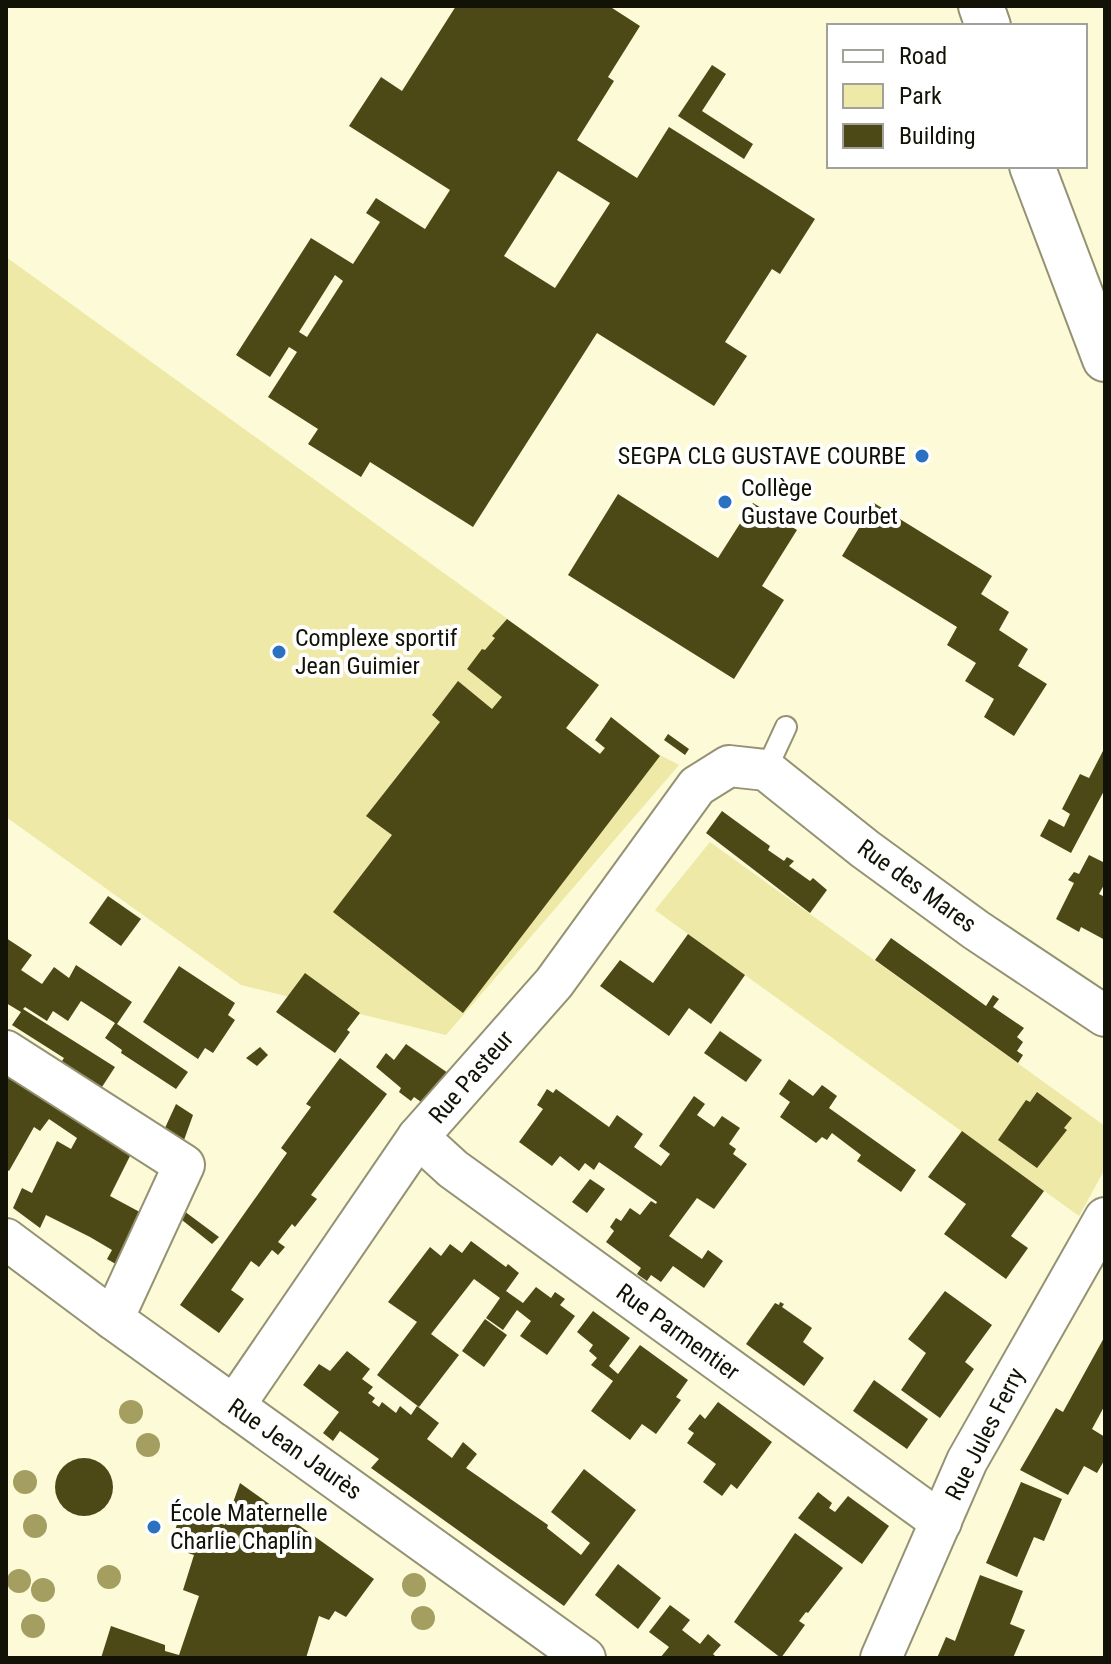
<svg xmlns="http://www.w3.org/2000/svg" width="1111" height="1664" viewBox="0 0 1111 1664" font-family="'Roboto Condensed',sans-serif">
<style>
.green{fill:#eee9a7}
.building{fill:#4d4917;fill-rule:evenodd}
.lines{fill:none;stroke-linecap:round;stroke-linejoin:round}
.service-casing{stroke:#949273;stroke-width:24}
.minor-casing{stroke:#949273;stroke-width:44}
.tertiary-casing{stroke:#949273;stroke-width:48}
.service{stroke:#fff;stroke-width:20}
.minor{stroke:#fff;stroke-width:40}
.tertiary{stroke:#fff;stroke-width:44}
.tree{fill:#a49f61}
.poi-dot{fill:#2a71c2;stroke:#fff;stroke-width:3}
.labels{text-anchor:middle;dominant-baseline:central;stroke-width:8;stroke-linejoin:round;paint-order:stroke}
.poi-label{font-size:24px;fill:#131206;stroke:#fff;text-anchor:start}
.street-label{font-size:24px;fill:#131206;stroke:#fff}
</style>
<rect width="100%" height="100%" fill="#fcfad7"/>
<!-- green -->
<g class="green">
<path d="M6,257l593,428 -33,43 33,26 5,-6 -9,-8 16,-23 47,37 21,11 -233,270 -205,-50 -235,-168z"/>
<path d="M710,842l395,284v43l-26,47 -424,-306z"/>
</g>
<!-- building -->
<g class="building">
<path d="M456,6h153l31,20 -32,51 6,4 -37,59 60,38 32,-51 146,92 -35,55 -8,-5 -47,73 22,14 -33,50 -117,-73 -124,194 -103,-65 -9,15 -53,-33 10,-15 -50,-32 29,-45 -8,-5 -19,30 -34,-22 75,-117 42,26 27,-42 -14,-9 10,-15 49,31 25,-39 -101,-64 32,-49 21,14zM558,171l52,32 -55,85 -51,-32zM335,275l8,6 -36,56 -8,-5z"/>
<path d="M712,65l14,9 -24,37 51,33 -9,15 -66,-43z"/>
<path d="M618,494l100,64 35,-55 44,27 -35,56 22,14 -50,79 -166,-104z"/>
<path d="M874,503l118,73 -11,18 28,18 -10,18 29,19 -10,17 29,18 -33,52 -30,-19 10,-18 -29,-18 11,-18 -29,-18 10,-18 -115,-71z"/>
<path d="M507,619l92,66 -33,43 34,26 5,-6 -10,-8 16,-23 49,39 -197,257 -130,-101 59,-77 -26,-19 74,-94 -8,-7 26,-34 34,28 10,-12 -35,-28 15,-20 3,1 10,-12 -3,-2z"/>
<path d="M668,734l21,15 -4,6 -21,-15z"/>
<path d="M1105,747v42l-34,64 -31,-17 9,-17 15,8 6,-13 -8,-5 18,-35 9,4z"/>
<path d="M722,811l48,35 -2,4 16,11 3,-4 7,4 -5,5 21,15 3,-3 14,12 -17,23 -104,-80z"/>
<path d="M1089,855l16,8v20l-6,11 6,3v43l-24,-13 -2,5 -23,-13 18,-36 -6,-3 6,-8 5,2z"/>
<path d="M108,896l33,23 -20,27 -32,-23z"/>
<path d="M688,934l57,41 -34,49 -22,-16 -20,28 -69,-50 20,-26 33,23z"/>
<path d="M6,938l26,17 -11,15 21,14 12,-17 15,11 7,-13 56,37 -15,22 71,48 -12,17 -55,-36 1,-3 -17,-12 10,-15 -34,-22 -13,20 -15,-10 -6,10 -22,-14 -2,2 92,58 -15,23 -40,-26 4,-6 -52,-33 9,-13 -15,-9z"/>
<path d="M891,938l95,68 7,-11 6,4 -6,8 31,21 -7,9 6,5 -6,9 6,4 -5,8 -143,-103z"/>
<path d="M179,966l56,37 -7,12 7,5 -22,33 -8,-5 -7,11 -55,-37z"/>
<path d="M305,973l55,40 -13,17 3,2 -15,21 -59,-41z"/>
<path d="M720,1031l42,29 -16,22 -42,-29z"/>
<path d="M406,1044l42,29 -24,31 -10,-7 -3,4 -12,-9 2,-4 -25,-21 10,-14 8,7z"/>
<path d="M260,1047l8,8 -11,11 -11,-8z"/>
<path d="M340,1058l47,36 -76,101 6,4 -22,28 -3,-3 -14,18 7,5 -7,8 -6,-5 -13,17 -8,-6 -20,29 13,9 -25,34 -39,-28 107,-152 -6,-5 30,-41 -5,-3z"/>
<path d="M6,1068l128,80 -24,48 39,21 -28,50 -14,-8 5,-9 -22,-13 -44,-22 -6,13 -27,-20 9,-20 10,5 25,-52 14,8 6,-11 -28,-19 -9,12 -6,-4 -25,44 -3,-2z"/>
<path d="M789,1079l24,17 9,-11 15,11 -8,12 87,62 -15,22 -44,-31 4,-6 -29,-22 -5,7 -5,-3 -6,6 -36,-26 10,-15 -11,-8z"/>
<path d="M547,1089l6,4 3,-4 53,38 8,-12 26,19 -9,13 27,19 9,-12 -11,-8 35,-50 11,8 -8,11 17,12 8,-11 18,12 -11,16 7,5 -3,5 14,10 -33,45 -17,-11 -28,38 33,23 6,-9 15,11 -19,27 -31,-22 -12,16 -10,-7 -4,6 -10,-7 4,-6 -35,-26 8,-11 -4,-4 6,-9 5,3 9,-13 10,7 11,-14 5,3 1,-2 -58,-40 -5,8 -9,-7 -6,8 -19,-15 -8,10 -33,-24 24,-33 -6,-4z"/>
<path d="M1037,1092l35,26 -8,10 3,2 -30,38 -39,-28 28,-40 4,2z"/>
<path d="M176,1104l17,11 -14,39 -20,-13z"/>
<path d="M962,1131l82,60 -33,45 17,12 -22,31 -62,-45 22,-30 -38,-27z"/>
<path d="M590,1179l15,10 -18,24 -15,-11z"/>
<path d="M180,1208l39,29 -7,7 -35,-28z"/>
<path d="M471,1241l35,26 2,-3 11,9 -13,18 17,12 13,-16 15,11 4,-6 10,7 -5,6 15,11 -28,39 -27,-19 11,-15 -14,-11 -14,20 -17,-12 14,-20 -26,-19 -43,55 28,21 -40,52 -42,-32 40,-53 -29,-20 42,-55 11,9 9,-12 12,9z"/>
<path d="M945,1291l47,34 -27,37 9,7 -34,49 -39,-28 25,-37 -18,-14z"/>
<path d="M780,1302l4,2 -2,3 30,21 -9,14 21,16 -20,28 -58,-42 29,-41 4,2z"/>
<path d="M593,1311l37,27 -21,28 9,8 22,-29 48,35 -12,17 5,3 -25,34 -14,-10 -12,16 -39,-29 22,-30 -22,-16 6,-7 -8,-7 4,-6 -16,-13z"/>
<path d="M485,1319l22,16 -23,32 -22,-16z"/>
<path d="M1105,1336v69l-13,24 13,8v22l-8,14 -13,-7 -16,29 -48,-25 36,-62 7,4z"/>
<path d="M347,1351l23,18 -8,10 11,8 -5,6 7,5 -3,4 7,5 3,-5 14,11 4,-7 11,9 6,-9 22,17 -12,16 25,19 11,-16 14,12 -11,14 82,57 -1,3 34,27 9,-12 -39,-31 33,-43 52,41 -72,96 -193,-138 8,-9 -39,-28 -7,10 -10,-8 16,-21 -36,-27 16,-21 11,7z"/>
<path d="M874,1380l54,39 -21,30 -54,-38z"/>
<path d="M718,1402l54,40 -35,47 -6,-5 -9,12 -19,-14 13,-18 -29,-21 7,-10 -6,-4 12,-15 5,5z"/>
<circle cx="84" cy="1487" r="29"/>
<path d="M1021,1482l41,17 -18,42 -10,-4 -17,40 -31,-14z"/>
<path d="M240,1483l134,96 -28,38 -11,-6 -6,9 -10,-4 -13,42h-205l10,-32 54,19v6l14,4 20,-59 -16,-6 11,-35 -24,-8 11,-36 44,14z"/>
<path d="M818,1492l14,11 -3,5 6,4 13,-16 41,30 -27,38 -64,-46z"/>
<path d="M795,1533l48,35 -35,45 -2,-1 -7,9 6,4 -24,33 -47,-36z"/>
<path d="M618,1564l43,34 -23,31 -43,-34z"/>
<path d="M980,1575l43,16 -13,33 15,6 -12,28h-76l9,-21 9,4z"/>
<path d="M670,1605l20,15 -8,10 18,14 8,-10 13,11 -8,9 4,4h-57l9,-11 -20,-15z"/>
</g>
<g class="lines">
<defs>
<path id="service" d="M766,770l20,-43"/>
<g id="minor">
<path d="M6,1051l178,114 -71,154"/>
<path d="M418,1137l35,32 488,353"/>
<path d="M6,1239l107,80 472,339"/>
<path d="M234,1406l184,-269 136,-154 143,-197 32,-20 37,4 99,79 111,81 129,86"/>
<path d="M881,1658l86,-197 138,-243"/>
</g>
<g id="tertiary">
<path d="M981,6l7,20"/>
<path d="M1032,166l73,193"/>
</g>
</defs>
<!-- service casing -->
<use href="#service" class="service-casing"/>
<!-- minor casing -->
<use href="#minor" class="minor-casing"/>
<!-- tertiary casing -->
<use href="#tertiary" class="tertiary-casing"/>
<!-- service -->
<use href="#service" class="service"/>
<!-- minor -->
<use href="#minor" class="minor"/>
<!-- tertiary -->
<use href="#tertiary" class="tertiary"/>
</g>
<!-- trees -->
<g class="tree">
<circle cx="131" cy="1412" r="12"/>
<circle cx="148" cy="1445" r="12"/>
<circle cx="25" cy="1482" r="12"/>
<circle cx="35" cy="1526" r="12"/>
<circle cx="109" cy="1577" r="12"/>
<circle cx="19" cy="1581" r="12"/>
<circle cx="414" cy="1585" r="12"/>
<circle cx="43" cy="1590" r="12"/>
<circle cx="423" cy="1618" r="12"/>
<circle cx="33" cy="1626" r="12"/>
</g>
<!-- markers -->
<g class="poi-dot">
<circle cx="922" cy="456" r="8"/>
<circle cx="725" cy="502" r="8"/>
<circle cx="279" cy="652" r="8"/>
<circle cx="154" cy="1527" r="8"/>
</g>
<g class="labels">
<!-- poi labels -->
<g class="poi-label">
<text x="906" y="456" text-anchor="end">SEGPA CLG GUSTAVE COURBE</text>
<text x="741" y="488">Collège<tspan x="741" dy="28">Gustave Courbet</tspan></text>
<text x="295" y="638">Complexe sportif<tspan x="295" dy="28">Jean Guimier</tspan></text>
<text x="170" y="1513">École Maternelle<tspan x="170" dy="28">Charlie Chaplin</tspan></text>
</g>
<!-- street labels -->
<g class="street-label">
<text transform="translate(917 886) rotate(36)">Rue des Mares</text>
<text transform="translate(471 1077) rotate(-49)">Rue Pasteur</text>
<text transform="translate(678 1332) rotate(36)">Rue Parmentier</text>
<text transform="translate(985 1434) rotate(-63)">Rue Jules Ferry</text>
<text transform="translate(295 1449) rotate(35)">Rue Jean Jaurès</text>
</g>
</g>
<!-- border -->
<rect width="1111" height="1664" fill="none" stroke="#131206" stroke-width="16"/>
<!-- legend -->
<rect x="827" y="24" width="260" height="144" fill="#ffffff" stroke="#a1a09b" stroke-width="2"/>
<rect x="843" y="50" width="40" height="12" fill="#ffffff" stroke="#a1a09b" stroke-width="2"/>
<text x="899" y="64" font-size="24" fill="#131206">Road</text>
<rect x="843" y="84" width="40" height="24" fill="#eee9a7" stroke="#a1a09b" stroke-width="2"/>
<text x="899" y="104" font-size="24" fill="#131206">Park</text>
<rect x="843" y="124" width="40" height="24" fill="#4d4917" stroke="#a1a09b" stroke-width="2"/>
<text x="899" y="144" font-size="24" fill="#131206">Building</text>
</svg>
